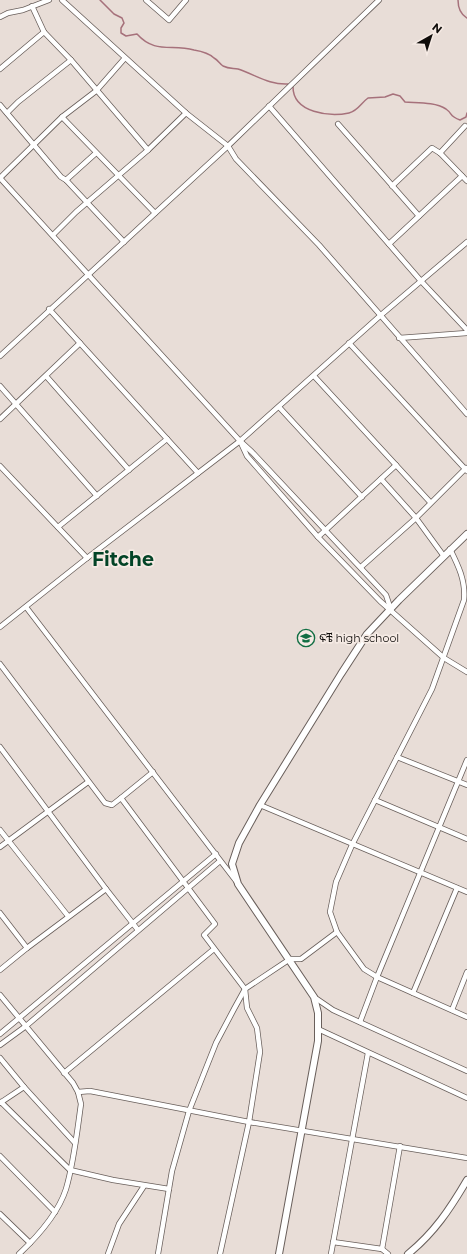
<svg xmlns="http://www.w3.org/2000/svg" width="467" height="1254" viewBox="0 0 467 1254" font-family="Montserrat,'Noto Sans Ethiopic',sans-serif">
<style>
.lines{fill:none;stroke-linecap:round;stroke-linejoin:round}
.stream{stroke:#a6717b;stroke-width:1.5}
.minor-casing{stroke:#695f5b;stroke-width:6}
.tertiary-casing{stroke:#695f5b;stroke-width:8}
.minor{stroke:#fff;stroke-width:4.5}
.tertiary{stroke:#fff;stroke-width:6}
.labels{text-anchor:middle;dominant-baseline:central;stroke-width:3.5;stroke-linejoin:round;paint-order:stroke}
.poi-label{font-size:11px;fill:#0f0c0a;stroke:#f5eae4;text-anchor:start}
.town-label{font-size:19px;font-weight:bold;fill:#024326;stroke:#f5eae4}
</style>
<rect width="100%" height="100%" fill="#e8ddd7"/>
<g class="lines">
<!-- stream -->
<g class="stream">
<path d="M100,0l14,14 8,4 2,5 -3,5v5l5,3 11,-2c18,20 34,10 57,16 6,1 16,4 20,8 4,2 6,6 9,8 6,3 10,2 15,3 18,6 31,16 50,15"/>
<path d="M458,0c0,8 2,14 9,18"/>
<path d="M293,87c0,26 37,30 56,26 9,-2 12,-10 19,-15l17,-1 8,-3 7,2 5,6c13,1 30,0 41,7 7,5 3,7 14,11l6,-3 1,-4"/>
</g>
<defs>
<g id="minor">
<path d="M62,0l124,113 42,33 8,13 83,86 148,169"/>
<path d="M146,0l23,20 17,-20"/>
<path d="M32,6l12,26 27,28 77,90"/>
<path d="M0,17l8,-4 15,-3 26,-10"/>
<path d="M0,69l44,-37"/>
<path d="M0,105l61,72 5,3 58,62"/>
<path d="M269,106l152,175 46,49"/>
<path d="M7,113l11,-11 53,-42"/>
<path d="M62,117l93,96"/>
<path d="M338,124l81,92"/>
<path d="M440,153l25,-27"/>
<path d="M0,178l240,263 12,11 134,143 5,15"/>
<path d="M0,178l62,-61 34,-26 29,-33"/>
<path d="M66,180l30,-27"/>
<path d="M392,186l40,-38 8,5 27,28"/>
<path d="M53,235l23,-23 72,-62 38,-37"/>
<path d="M389,244l73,-68"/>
<path d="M49,309l149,164"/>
<path d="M399,338l68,-5"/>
<path d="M349,343l118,128"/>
<path d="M0,356l228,-210 151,-146"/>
<path d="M46,376l83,94"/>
<path d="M314,376l116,126"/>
<path d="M0,386l97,110"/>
<path d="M279,407l83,90"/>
<path d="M0,419l80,-76"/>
<path d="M241,443l6,13 71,81 62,64 64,57 23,14"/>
<path d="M0,466l87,92"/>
<path d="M381,479l35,39 27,37"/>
<path d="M58,527l109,-88"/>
<path d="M318,537l78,-72"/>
<path d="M450,549c8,16 16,32 14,51l-32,89 -80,156 -16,37 -6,30 7,20 27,37 13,8 90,40"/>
<path d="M361,567l55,-49 50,-50"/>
<path d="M26,607l210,274"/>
<path d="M0,627l87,-69 153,-117 141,-126 86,-73"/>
<path d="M0,664l105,139 7,2 9,-7 94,126 -11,11 41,54 2,19 10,20 3,24 -11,70 -29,132"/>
<path d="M0,747l106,142 32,41"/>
<path d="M397,757l70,28"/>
<path d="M121,798l32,-26"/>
<path d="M375,800l92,39"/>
<path d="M260,805l207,87"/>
<path d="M0,830l68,86"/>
<path d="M0,847l88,-65"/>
<path d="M0,913l27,35"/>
<path d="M0,970l27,-22 79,-59"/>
<path d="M413,993l44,-105"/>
<path d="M0,995l73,88 5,9 3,12c-4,28 -7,58 -15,85 -8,25 -29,48 -47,65"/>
<path d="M314,997l19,13 134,61"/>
<path d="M452,1010l15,-38"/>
<path d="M360,1022l17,-45 90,-217"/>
<path d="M318,1029l149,69"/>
<path d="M0,1034l216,-180"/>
<path d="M0,1045l26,-19 194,-165"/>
<path d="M0,1058l24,29 -24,16"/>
<path d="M64,1073l150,-124"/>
<path d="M24,1087l51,56"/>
<path d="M78,1092l12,-1 159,31 218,36"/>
<path d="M1,1102l69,68 43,10 56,9"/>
<path d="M0,1156l55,56"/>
<path d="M0,1214l30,29"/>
<path d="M333,1242l49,7 6,5"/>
<path d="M382,1249l18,-103"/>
<path d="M108,1254l11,-30 25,-38"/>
<path d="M158,1254l14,-83 17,-60 27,-68 18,-34 11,-20 45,-30h11l36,-27"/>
<path d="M331,1254l37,-201"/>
</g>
<g id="tertiary">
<path d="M279,1254l39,-213v-28l-4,-16 -76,-113 -6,-20 7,-21 21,-38 81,-131 26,-40 32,-34 68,-66"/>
<path d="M408,1254c26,-21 42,-45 59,-74"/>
</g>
</defs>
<!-- minor casing -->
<use href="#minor" class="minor-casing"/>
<!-- tertiary casing -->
<use href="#tertiary" class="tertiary-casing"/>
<!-- minor -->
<use href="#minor" class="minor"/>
<!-- tertiary -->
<use href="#tertiary" class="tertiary"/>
</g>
<!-- icons -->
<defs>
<symbol id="school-ring" viewBox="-11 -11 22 22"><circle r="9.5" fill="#f5eae4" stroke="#116e43" stroke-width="1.5"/><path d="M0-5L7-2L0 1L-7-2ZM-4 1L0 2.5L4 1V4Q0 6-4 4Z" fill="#116e43"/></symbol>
</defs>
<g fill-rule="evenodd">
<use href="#school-ring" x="296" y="628" width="20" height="20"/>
</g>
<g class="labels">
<!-- poi labels -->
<g class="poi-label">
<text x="319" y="638">ፍቼ high school</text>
</g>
<!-- town labels -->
<g class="town-label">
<text x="123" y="559">Fitche</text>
</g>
</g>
<!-- north arrow -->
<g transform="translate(431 36) rotate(39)" stroke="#f5eae4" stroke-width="3" paint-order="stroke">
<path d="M0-3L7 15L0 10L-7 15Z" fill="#0f0c0a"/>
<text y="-6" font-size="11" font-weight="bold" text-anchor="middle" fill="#0f0c0a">N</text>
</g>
</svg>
